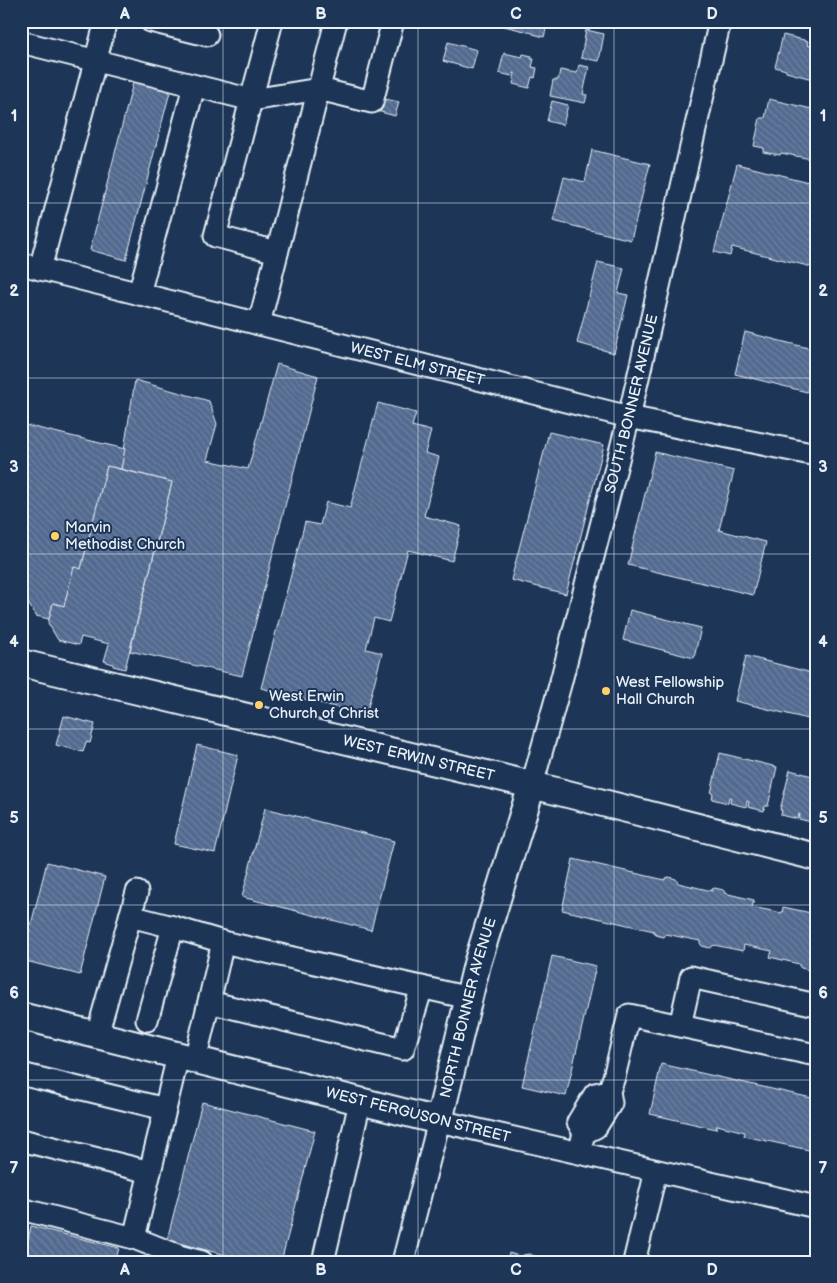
<svg xmlns="http://www.w3.org/2000/svg" width="837" height="1283" viewBox="0 0 837 1283" font-family="'Balsamiq Sans',sans-serif">
<style>
.building{fill:url(#building-back-hatch);stroke:#e8f1f8}
.lines{fill:none;stroke-linecap:round;stroke-linejoin:round}
.minor-casing{stroke:#e8f1f8;stroke-width:25}
.major-casing{stroke:#e8f1f8;stroke-width:30}
.minor{stroke:#1d3557;stroke-width:21}
.major{stroke:#1d3557;stroke-width:26}
.grid{fill:none;stroke:#e8f1f8;stroke-width:1;stroke-opacity:0.55}
.poi-dot{fill:#ffd166;stroke:#1d3557;stroke-width:2}
.labels{text-anchor:middle;dominant-baseline:central;stroke-width:4;stroke-linejoin:round;paint-order:stroke}
.street-label{font-size:15px;fill:#e8f1f8;stroke:#1d3557}
.poi-label{font-size:15px;fill:#e8f1f8;stroke:#1d3557;text-anchor:start}
.neatline{fill:none;stroke:#e8f1f8;stroke-width:2}
.grid-label{font-size:16px;text-anchor:middle;font-weight:bold;fill:#e8f1f8}
</style>
<defs>
<pattern id="building-back-hatch" width="6" height="6" patternUnits="userSpaceOnUse" patternTransform="scale(1.25)"><rect width="6" height="6" fill="#536a90"/><path d="M-1 5l2 2M0 0l6 6M5-1l2 2" fill="none" stroke="#6c80a0"/></pattern>
</defs>
<rect width="100%" height="100%" fill="#1d3557"/>
<filter id="ink" filterUnits="userSpaceOnUse"><feTurbulence type="fractalNoise" baseFrequency=".02" numOctaves="2"/><feDisplacementMap in="SourceGraphic" scale="10" xChannelSelector="R" yChannelSelector="G"/><feConvolveMatrix kernelMatrix="1 2 1 2 8 2 1 2 1" color-interpolation-filters="sRGB"/></filter>
<g filter="url(#ink)">
<!-- building -->
<g class="building">
<path d="M505,21h43l-4,16 -11,-3v-1l-29,-7z"/>
<path d="M586,30l18,4 -5,27 -18,-3z"/>
<path d="M783,35l25,6 -1,4 9,3v32l-30,-8v-2l-11,-3z"/>
<path d="M448,42l29,8 -5,19 -29,-8z"/>
<path d="M504,53l18,4 1,-3 9,2 -1,3h3l-2,8 5,1 -2,10 -3,-1 -3,11 -16,-4 2,-11h-2l-1,3 -13,-3z"/>
<path d="M579,65l10,2 -6,27 4,1 -2,8 -35,-7 3,-16h5l2,-10 17,3z"/>
<path d="M134,79l37,9 -45,172 -36,-10z"/>
<path d="M380,98l19,4 -4,14 -18,-5z"/>
<path d="M769,99l47,11v50l-35,-7 -1,2 -17,-3 1,-4 -10,-2 6,-28h5z"/>
<path d="M552,101l16,4 -5,20 -16,-4z"/>
<path d="M592,150l58,14 -19,76 -78,-19 11,-44 21,5z"/>
<path d="M737,164l79,20v84l-84,-21 -2,9 -16,-4z"/>
<path d="M598,262l26,6 -6,25 10,2 -14,58 -37,-10z"/>
<path d="M745,332l71,18v6l-9,36 -72,-18z"/>
<path d="M277,364l41,12 -76,300 -112,-25 42,-169 -51,-13 14,-89 74,21 8,23 -10,36 41,9z"/>
<path d="M378,403l38,10 -4,13 19,5 -6,22 14,4 -15,59 37,10 -9,35 -44,-11 -19,72 -15,-4 -8,31 16,4 -16,62 -105,-27 44,-166 15,3 6,-23 24,6z"/>
<path d="M21,424l104,25 -4,20 -14,-3 -26,103 -7,-2 -10,39 -11,-3 -4,16 -13,-3 -15,-25z"/>
<path d="M549,432l55,13 -38,149 -55,-14z"/>
<path d="M655,452l79,19 -15,59 47,12 -13,53 -125,-30z"/>
<path d="M107,466l65,16 -47,187 -12,-3v-2l-9,-3 5,-17 -28,-7 -2,8 -21,-5 -10,-17 5,-20 11,3 10,-39 7,2z"/>
<path d="M630,610l71,18 -7,30 -71,-18z"/>
<path d="M746,656l70,18v47l-81,-20z"/>
<path d="M64,716l31,8 -5,19 -4,-1 -3,10 -27,-7z"/>
<path d="M197,745l41,10 -23,98 -41,-9z"/>
<path d="M720,753l57,14 -9,39h-3l-1,5 -16,-4 1,-5 -2,-1 -1,6 -16,-4 1,-6h-2l-1,6 -16,-4 1,-6h-2z"/>
<path d="M790,770l26,7 -1,46 -16,-4 1,-5h-1l-1,5 -17,-4 1,-5h-2z"/>
<path d="M265,808l129,33 -23,89 -129,-33z"/>
<path d="M573,859l92,21v-2l4,-1 7,2 2,4 34,8v-2l3,-1 8,2 2,2 -1,1 30,7 -2,7 30,6 1,-6 28,6 3,-3h2v58l-4,-1 -3,3 -8,-2 -2,-2v-2l-29,-7 2,-6 -28,-6 -1,6 -29,-6 -1,1 -3,2 -8,-2 -2,-3v-2l-34,-7 -2,3 -8,-2 -2,-2v-2l-92,-21z"/>
<path d="M47,862l58,15 -25,98 -58,-15z"/>
<path d="M552,956l44,10 -30,130 -44,-10z"/>
<path d="M661,1064l155,35v57l-4,-1 1,-3 -4,-1v-1l-65,-14 1,-4 -28,-7 -1,4 -66,-15z"/>
<path d="M202,1102l113,29 -34,131h-28l-86,-22z"/>
<path d="M31,1226l88,22 -4,14h-92z"/>
<path d="M509,1253l13,4 1,-2 6,-1 8,3 4,3v2h-34z"/>
</g>
<g class="lines">
<defs>
<g id="minor">
<path d="M151,21l56,14"/>
<path d="M272,21l-57,215 62,16"/>
<path d="M21,42l231,58 67,-11 53,13 21,-81"/>
<path id="s1" d="M21,264l608,153 187,38"/>
<path d="M40,269l66,-248"/>
<path d="M139,294l55,-208"/>
<path d="M259,324l77,-303"/>
<path id="s2" d="M532,785l28,-100 69,-268 91,-396"/>
<path d="M130,916l43,11"/>
<path d="M223,942l-14,60 194,47 19,-62"/>
<path d="M147,1020l26,-93 50,15 246,56"/>
<path d="M680,1026l11,-49 125,28"/>
<path d="M97,1035l40,-143"/>
<path d="M195,1060l14,-58"/>
<path d="M21,1074l144,35"/>
<path d="M584,1133l12,-6 15,-24 -2,-12 5,-14 15,-62 187,40"/>
<path d="M21,1140l129,32"/>
<path d="M581,1145l3,-12 -6,-11 17,-28 14,-3"/>
<path d="M21,1209l113,29 48,19 20,5"/>
<path d="M134,1238l44,-182"/>
<path d="M323,1262l37,-160"/>
<path d="M403,1262l36,-141 377,86"/>
<path d="M634,1262l22,-91"/>
</g>
<g id="major">
<path id="s3" d="M21,663l511,122 284,72"/>
<path id="s4" d="M21,1016l418,105 38,-157 55,-179"/>
</g>
</defs>
<!-- minor casing -->
<use href="#minor" class="minor-casing"/>
<!-- major casing -->
<use href="#major" class="major-casing"/>
<!-- minor -->
<use href="#minor" class="minor"/>
<!-- major -->
<use href="#major" class="major"/>
</g>
</g>
<!-- grid -->
<path class="grid" d="M223,21v1241M418,21v1241M614,21v1241M21,203h795M21,378h795M21,554h795M21,729h795M21,905h795M21,1080h795"/>
<!-- markers -->
<g class="poi-dot">
<circle cx="55" cy="536" r="5"/>
<circle cx="606" cy="691" r="5"/>
<circle cx="259" cy="705" r="5"/>
</g>
<g class="labels">
<!-- street labels -->
<g class="street-label">
<text stroke="none"><textPath href="#s1" startOffset="409">WEST ELM STREET</textPath></text>
<text stroke="none"><textPath href="#s2" startOffset="394">SOUTH BONNER AVENUE</textPath></text>
<text stroke="none"><textPath href="#s3" startOffset="409">WEST ERWIN STREET</textPath></text>
<text stroke="none"><textPath href="#s4" startOffset="548">NORTH BONNER AVENUE</textPath></text>
<text transform="translate(418 1115) rotate(14)">WEST FERGUSON STREET</text>
</g>
<!-- poi labels -->
<g class="poi-label">
<text x="65" y="527">Marvin<tspan x="65" dy="17">Methodist Church</tspan></text>
<text x="616" y="682">West Fellowship<tspan x="616" dy="17">Hall Church</tspan></text>
<text x="269" y="696">West Erwin<tspan x="269" dy="17">Church of Christ</tspan></text>
</g>
</g>
<!-- margin -->
<rect width="837" height="1283" fill="none" stroke="#1d3557" stroke-width="55"/>
<rect x="28" y="28" width="782" height="1228" class="neatline"/>
<g class="grid-label">
<text x="125" y="19">A</text>
<text x="321" y="19">B</text>
<text x="516" y="19">C</text>
<text x="712" y="19">D</text>
<text x="14" y="121">1</text>
<text x="823" y="121">1</text>
<text x="14" y="296">2</text>
<text x="823" y="296">2</text>
<text x="14" y="472">3</text>
<text x="823" y="472">3</text>
<text x="14" y="647">4</text>
<text x="823" y="647">4</text>
<text x="14" y="823">5</text>
<text x="823" y="823">5</text>
<text x="14" y="998">6</text>
<text x="823" y="998">6</text>
<text x="14" y="1173">7</text>
<text x="823" y="1173">7</text>
<text x="125" y="1275">A</text>
<text x="321" y="1275">B</text>
<text x="516" y="1275">C</text>
<text x="712" y="1275">D</text>
</g>
</svg>
